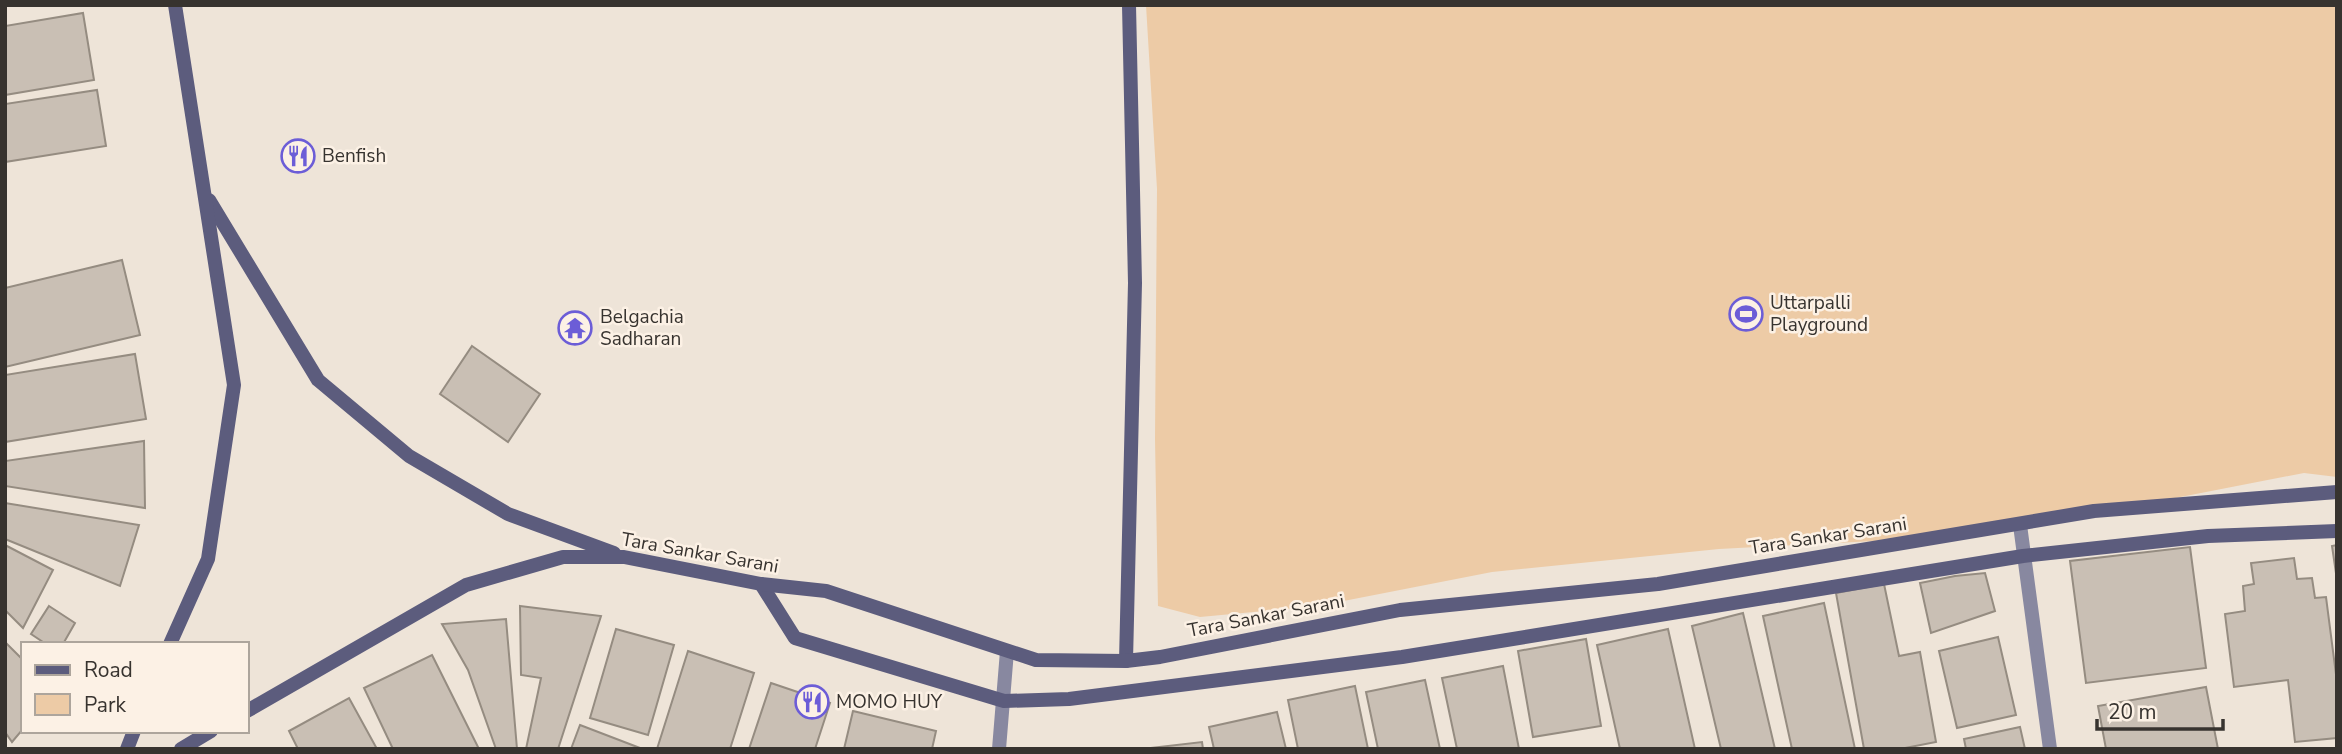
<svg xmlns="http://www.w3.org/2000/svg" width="2342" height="754" viewBox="0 0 2342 754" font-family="'Nunito Sans',sans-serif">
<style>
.green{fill:#edcba6}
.building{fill:#c9bfb4;stroke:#958c81;stroke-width:2}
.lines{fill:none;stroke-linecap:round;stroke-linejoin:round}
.street{stroke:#8888a0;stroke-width:14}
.secondary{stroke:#5c5c7d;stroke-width:14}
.labels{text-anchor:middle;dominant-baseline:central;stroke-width:5;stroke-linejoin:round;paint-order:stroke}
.poi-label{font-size:19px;fill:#37332f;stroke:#fcf1e5;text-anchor:start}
.street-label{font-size:19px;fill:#37332f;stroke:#fcf1e5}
</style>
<rect width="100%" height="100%" fill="#eee4d8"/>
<!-- green -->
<path class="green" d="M1146,5h1191v472l-33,-4 -185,36 -187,29 -213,11 -227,23 -174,34 -118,11 -42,-11 -3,-167 2,-250z"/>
<!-- building -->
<g class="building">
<path d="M83,13l11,67 -89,15v-69z"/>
<path d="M97,90l9,56 -101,16v-58z"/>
<path d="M122,260l18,75 -135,32v-79z"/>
<path d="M472,346l68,48 -32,48 -68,-48z"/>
<path d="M135,354l11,65 -141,23v-67z"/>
<path d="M144,441l1,67 -140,-22v-25z"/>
<path d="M5,503l134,22 -19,61 -115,-47z"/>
<path d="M5,545l48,25 -30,58 -18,-18z"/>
<path d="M2337,545v35l-5,-34z"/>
<path d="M2190,547l16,121 -120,15 -16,-122z"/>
<path d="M2294,558l3,21 15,-1 3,20 11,-1 11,85v56l-42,4 -7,-62 -54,7 -9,-73 20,-3 -2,-25 11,-2 -3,-21z"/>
<path d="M1985,573l10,38 -64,22 -11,-50 35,-7z"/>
<path d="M1884,584l15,72 21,-4 16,90 -36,7h-36l-28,-156z"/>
<path d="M1824,603l31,146h-63l-29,-133z"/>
<path d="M49,606l26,17 -12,21h-17l-15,-10z"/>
<path d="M520,606l81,10 -43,133h-32l15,-71 -20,-3z"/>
<path d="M1743,613l32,136h-54l-29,-123z"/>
<path d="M506,619l11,130h-21l-28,-79 -26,-46z"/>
<path d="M616,629l58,16 -26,90 -58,-17z"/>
<path d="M1668,629l27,120h-75l-23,-104z"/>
<path d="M1998,637l18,78 -59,13 -18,-77z"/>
<path d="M1586,639l15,87 -68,11 -15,-86z"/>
<path d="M5,642l18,18v69l-11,13 -7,-10z"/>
<path d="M688,651l66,22 -24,76h-73z"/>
<path d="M432,655l47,94h-86l-29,-61z"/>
<path d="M1503,666l16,83h-62l-15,-71z"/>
<path d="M1425,680l15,69h-62l-12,-57z"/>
<path d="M771,683l59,20 -15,46h-66z"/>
<path d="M1355,686l13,63h-70l-10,-49z"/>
<path d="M2206,687l12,62h-112l-8,-43z"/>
<path d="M349,698l28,51h-79l-9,-18z"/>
<path d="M853,711l83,20 -4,18h-88z"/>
<path d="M1277,712l9,37h-72l-5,-22z"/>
<path d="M580,725l60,23v1h-69z"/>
<path d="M2020,727l5,22h-59l-2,-10z"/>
<path d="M1202,742l1,7h-61z"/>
</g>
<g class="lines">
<!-- street -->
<g class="street">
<path d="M2020,525l30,224"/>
<path d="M999,749l8,-98"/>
</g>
<!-- secondary -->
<g class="secondary">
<path d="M209,200l109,180 91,76 99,58 106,39"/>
<path d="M761,584l34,54 209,63 65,-2 333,-42 621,-101 185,-20 129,-5"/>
<path d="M170,644l38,-85 26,-174 -59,-380"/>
<path d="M1126,661l9,-378 -6,-278"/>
<path d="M247,711l219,-126 97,-28h61l137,27 65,7 210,69 90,1 34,-4 240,-47 258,-26 436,-73 243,-19"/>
<path d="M127,749l7,-18"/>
<path d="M181,749l30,-18"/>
</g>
</g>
<!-- icons -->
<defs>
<symbol id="restaurant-ring" viewBox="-11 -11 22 22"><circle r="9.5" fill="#fcf1e5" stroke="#6c5dd7" stroke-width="1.5"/><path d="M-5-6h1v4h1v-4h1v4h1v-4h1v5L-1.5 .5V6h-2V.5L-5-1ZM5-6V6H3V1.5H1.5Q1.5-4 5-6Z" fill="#6c5dd7"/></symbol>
<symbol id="stadium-ring" viewBox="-11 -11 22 22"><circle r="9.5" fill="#fcf1e5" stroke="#6c5dd7" stroke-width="1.5"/><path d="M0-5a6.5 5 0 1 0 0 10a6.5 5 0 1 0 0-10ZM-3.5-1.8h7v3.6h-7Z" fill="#6c5dd7"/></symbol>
<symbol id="temple-ring" viewBox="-11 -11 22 22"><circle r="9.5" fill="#fcf1e5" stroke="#6c5dd7" stroke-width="1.5"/><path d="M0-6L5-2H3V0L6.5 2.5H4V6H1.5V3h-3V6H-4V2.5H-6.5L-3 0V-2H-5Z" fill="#6c5dd7"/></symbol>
</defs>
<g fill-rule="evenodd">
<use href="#restaurant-ring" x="279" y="137" width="38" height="38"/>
<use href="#stadium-ring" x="1727" y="295" width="38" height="38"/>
<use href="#temple-ring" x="556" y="309" width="38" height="38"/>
<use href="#restaurant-ring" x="793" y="683" width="38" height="38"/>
</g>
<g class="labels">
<!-- poi labels -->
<g class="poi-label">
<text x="322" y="156">Benfish</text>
<text x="1770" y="303">Uttarpalli<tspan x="1770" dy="22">Playground</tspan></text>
<text x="600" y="317">Belgachia<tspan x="600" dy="22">Sadharan</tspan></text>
<text x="836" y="702">MOMO HUY</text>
</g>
<!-- street labels -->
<g class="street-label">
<text transform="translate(1828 536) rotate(-9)">Tara Sankar Sarani</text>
<text transform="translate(700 553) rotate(10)">Tara Sankar Sarani</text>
<text transform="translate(1266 616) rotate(-11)">Tara Sankar Sarani</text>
</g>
</g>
<!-- border -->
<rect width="2342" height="754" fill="none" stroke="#37332f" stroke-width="14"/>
<!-- legend -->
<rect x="21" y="642" width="228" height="91" fill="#fcf1e5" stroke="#ada59c" stroke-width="2"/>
<rect x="35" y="665" width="35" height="10" fill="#5c5c7d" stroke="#ada59c" stroke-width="2"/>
<text x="84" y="677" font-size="21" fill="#37332f">Road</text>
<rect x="35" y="694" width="35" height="21" fill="#edcba6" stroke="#ada59c" stroke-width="2"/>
<text x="84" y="712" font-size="21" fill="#37332f">Park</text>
<!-- scale -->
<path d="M2097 719v10h126v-10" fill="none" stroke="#37332f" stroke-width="3.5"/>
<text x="2108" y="719" font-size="21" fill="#37332f" stroke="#fcf1e5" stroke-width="5" paint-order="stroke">20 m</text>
</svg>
